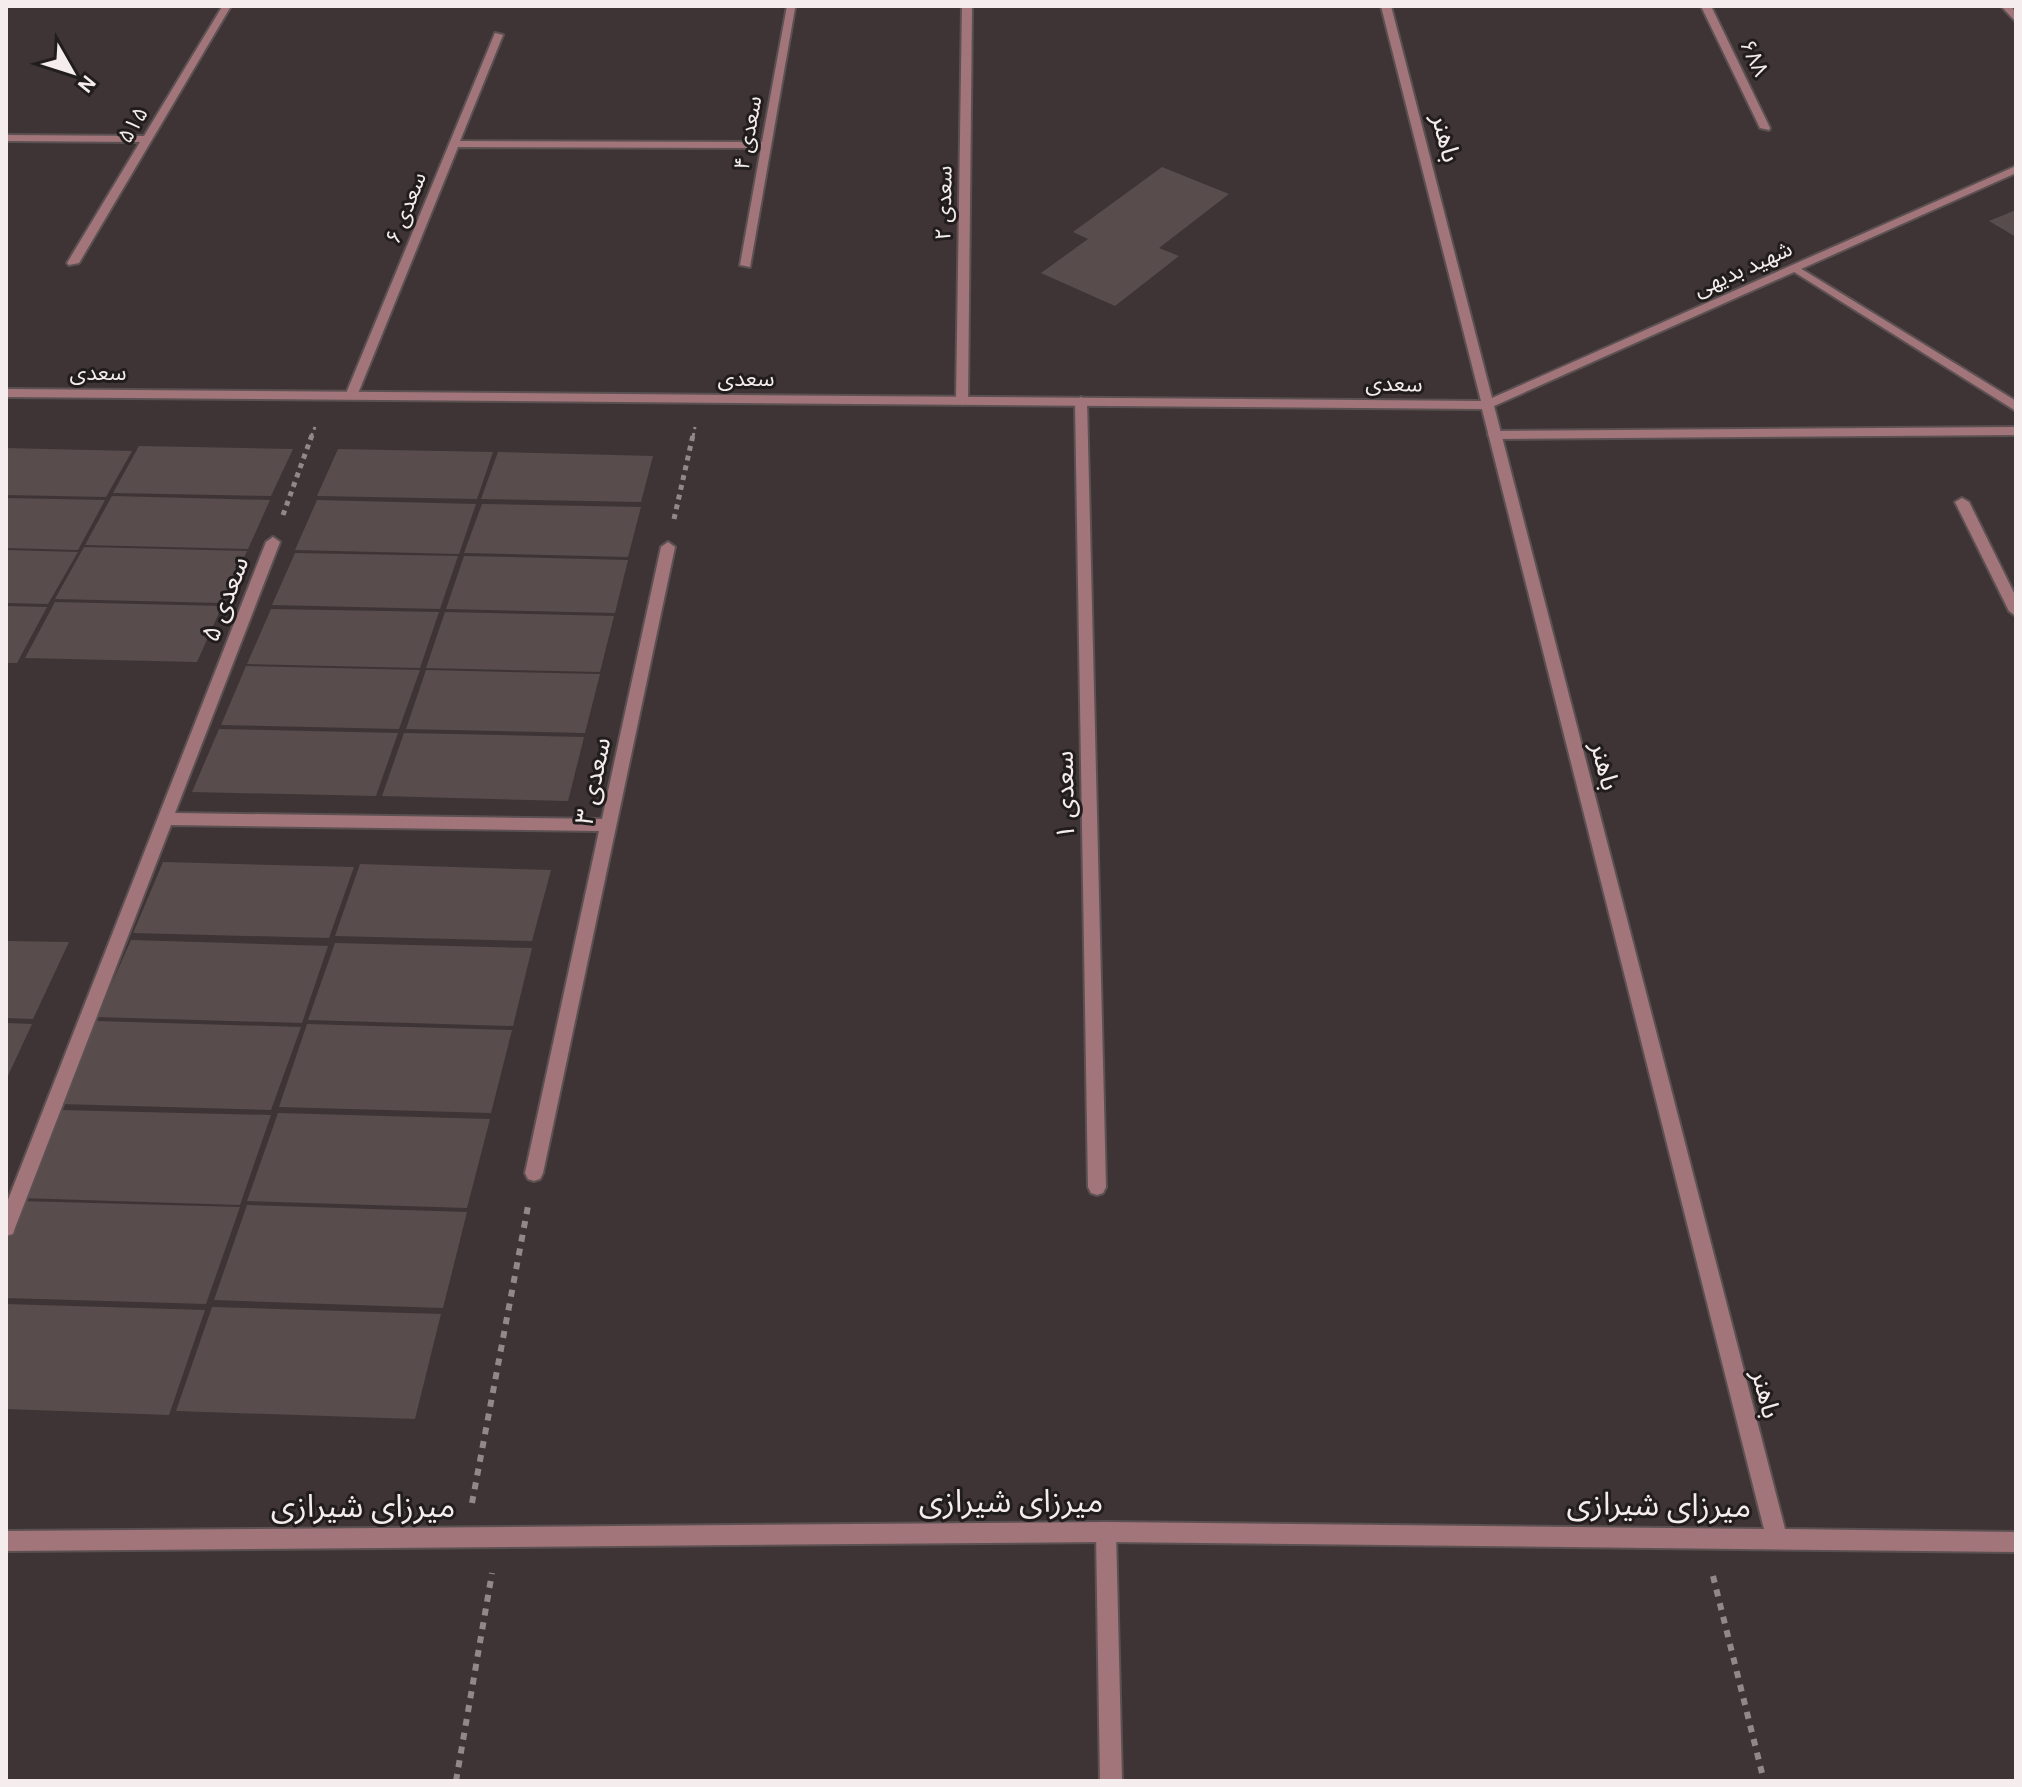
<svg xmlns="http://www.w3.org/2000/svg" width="2022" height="1787" viewBox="0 0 2022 1787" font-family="Karla,'Noto Sans Arabic',sans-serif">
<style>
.building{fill:#584c4c}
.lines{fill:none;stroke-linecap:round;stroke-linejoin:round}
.minor-casing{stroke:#5c5152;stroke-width:4}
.tertiary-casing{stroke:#5c5152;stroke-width:4}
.path-far2{stroke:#918889;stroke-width:3;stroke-dasharray:4 4;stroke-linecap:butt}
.path-far1{stroke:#918889;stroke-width:5;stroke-dasharray:5 5;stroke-linecap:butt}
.path{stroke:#918889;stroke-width:6;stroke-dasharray:7 7;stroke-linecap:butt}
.minor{fill:#a2757a;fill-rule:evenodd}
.tertiary{fill:#a2757a;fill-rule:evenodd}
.labels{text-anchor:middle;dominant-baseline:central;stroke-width:6;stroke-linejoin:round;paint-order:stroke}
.far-street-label{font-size:22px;fill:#f4eced;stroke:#221d1d}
.street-label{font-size:26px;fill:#f4eced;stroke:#221d1d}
.near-street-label{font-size:32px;fill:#f4eced;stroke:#221d1d}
</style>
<rect width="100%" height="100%" fill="#3f3435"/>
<!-- building -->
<g class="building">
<path d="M1162,167l67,27 -70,54 20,8 -64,50 -74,-33 47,-34 -15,-7z"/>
<path d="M2016,210v27l-27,-16z"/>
<path d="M139,446l154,3 -22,47 -158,-3z"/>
<path d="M6,448l126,3 -26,46 -100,-2z"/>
<path d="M338,449l155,3 -16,47 -160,-3z"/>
<path d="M498,452l155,4 -12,46 -160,-3z"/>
<path d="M112,496l158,4 -22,49 -163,-4z"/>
<path d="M6,498l99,2 -27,50 -72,-2z"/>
<path d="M317,500l159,4 -17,50 -164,-4z"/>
<path d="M482,504l159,3 -13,50 -164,-4z"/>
<path d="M84,547l163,4 -24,52 -168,-4z"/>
<path d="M6,550l72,2 -30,52 -42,-1z"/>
<path d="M295,553l163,3 -18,53 -168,-4z"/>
<path d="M464,556l164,4 -13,53 -169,-4z"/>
<path d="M55,602l167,4 -25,56 -172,-4z"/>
<path d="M6,606l41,1 -30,56h-11z"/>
<path d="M271,609l168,3 -19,56 -173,-4z"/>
<path d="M445,612l169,4 -14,56 -174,-4z"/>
<path d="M246,666l174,4 -21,59 -178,-4z"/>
<path d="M426,670l174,4 -15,59 -179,-4z"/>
<path d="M219,729l179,4 -22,63 -184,-4z"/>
<path d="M404,733l180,4 -16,64 -186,-5z"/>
<path d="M163,862l191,5 -25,71 -196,-5z"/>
<path d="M360,864l191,6 -19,71 -197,-5z"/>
<path d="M131,940l197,6 -26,77 -205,-6z"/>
<path d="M6,941l63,1 -36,77 -27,-1z"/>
<path d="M335,943l197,5 -19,78 -205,-6z"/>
<path d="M96,1021l205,6 -30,83 -210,-6z"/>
<path d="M6,1023l26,1 -26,56z"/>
<path d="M307,1024l205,6 -21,83 -212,-6z"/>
<path d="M59,1110l212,5 -31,90 -220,-7z"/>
<path d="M278,1113l212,6 -23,89 -220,-7z"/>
<path d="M20,1201l220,6 -34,97 -200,-6v-65z"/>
<path d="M247,1205l220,7 -24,96 -229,-8z"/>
<path d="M6,1304l199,6 -36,105 -163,-6z"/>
<path d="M212,1307l229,7 -26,105 -239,-8z"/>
</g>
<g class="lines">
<defs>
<g id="minor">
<path d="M231,6l-152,257 -10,2 -2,-2 73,-121 -134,-1v-6l138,1 78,-129z"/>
<path d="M787,6l8,2 -45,259 -10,-2 21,-117 -303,-1 -101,249 -2,3h-8l-2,-3 150,-363 8,2 -43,106 302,1z"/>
<path d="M962,6h10l-4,395 -6,4 -6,-4z"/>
<path d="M1701,6h10l59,122 -1,2 -9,-2z"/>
<path d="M2001,6h10l5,7v9z"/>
<path d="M1795,265l221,136v10l-225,-141 -2,-2z"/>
<path d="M1081,397l6,4 19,786 -3,6 -6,2 -6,-2 -3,-6 -13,-786z"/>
<path d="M2016,427v8l-522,4 -6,-4 6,-4z"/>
<path d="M1962,498l7,4 47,95v19l-7,-5 -54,-109z"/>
<path d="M273,537l7,5 -105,271 427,6 59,-272 7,-5 7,5 -132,626 -3,6 -6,2 -6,-2 -3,-6 74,-342 -428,-6 -156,403 -2,6 -7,2v-31l260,-663z"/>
<path d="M1106,1522l7,3 3,7 6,249h-22l-4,-249 3,-7z"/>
</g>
<path id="tertiary" d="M1381,6h10l101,392 524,-232v7l-522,233 291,1123 231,3v20l-910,-10 -1100,9v-20l1100,-9 658,7 -282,-1120 -1476,-12v-8l1475,12z"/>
</defs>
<!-- minor casing -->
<use href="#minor" class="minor-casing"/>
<!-- tertiary casing -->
<use href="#tertiary" class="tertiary-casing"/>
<!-- path-far2 -->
<g class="path-far2">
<path d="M311,437l4,-10"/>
<path d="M693,437l2,-10"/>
</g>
<!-- path-far1 -->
<g class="path-far1">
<path d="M283,515l29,-80"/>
<path d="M674,519l19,-84"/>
</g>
<!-- path -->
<g class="path">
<path d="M472,1503l56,-297"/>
<path d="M1713,1576l51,205"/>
<path d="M456,1781l36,-208"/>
</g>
<!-- minor -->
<use href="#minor" class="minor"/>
<!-- tertiary -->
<use href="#tertiary" class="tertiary"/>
</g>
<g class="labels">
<!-- far-street labels -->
<g class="far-street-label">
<text transform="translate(1754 58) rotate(64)">۶۸۸</text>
<text transform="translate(133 125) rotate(-59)">۵۱۵</text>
<text transform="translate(748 133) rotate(-80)">سعدی ۴</text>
<text transform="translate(944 203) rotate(-89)">سعدی ۲</text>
<text transform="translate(406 208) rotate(-68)">سعدی ۶</text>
<text transform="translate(1743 269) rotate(-24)">شهید بدیهی</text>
<text x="98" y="373">سعدی</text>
<text x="746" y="379">سعدی</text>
<text transform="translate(1394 384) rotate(1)">سعدی</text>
</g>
<!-- street labels -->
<g class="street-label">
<text transform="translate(1446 138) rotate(76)">باهنر</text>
<text transform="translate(225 599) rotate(-69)">سعدی ۵</text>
<text transform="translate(1605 766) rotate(76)">باهنر</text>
<text transform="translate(593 781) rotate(-78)">سعدی ۳</text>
<text transform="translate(1065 795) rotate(-91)">سعدی ۱</text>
<text transform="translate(1766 1394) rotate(76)">باهنر</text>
</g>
<!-- near-street labels -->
<g class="near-street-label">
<text x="1011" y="1501">میرزای شیرازی</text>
<text transform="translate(1659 1505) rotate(1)">میرزای شیرازی</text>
<text x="363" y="1506">میرزای شیرازی</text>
</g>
</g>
<!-- border -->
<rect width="2022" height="1787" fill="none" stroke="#f4eced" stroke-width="16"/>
<!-- north arrow -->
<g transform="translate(72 72) rotate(129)" stroke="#221d1d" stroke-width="6" paint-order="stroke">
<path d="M0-6L14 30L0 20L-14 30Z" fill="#f4eced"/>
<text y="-12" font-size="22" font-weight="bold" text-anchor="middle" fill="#f4eced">N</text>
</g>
</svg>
